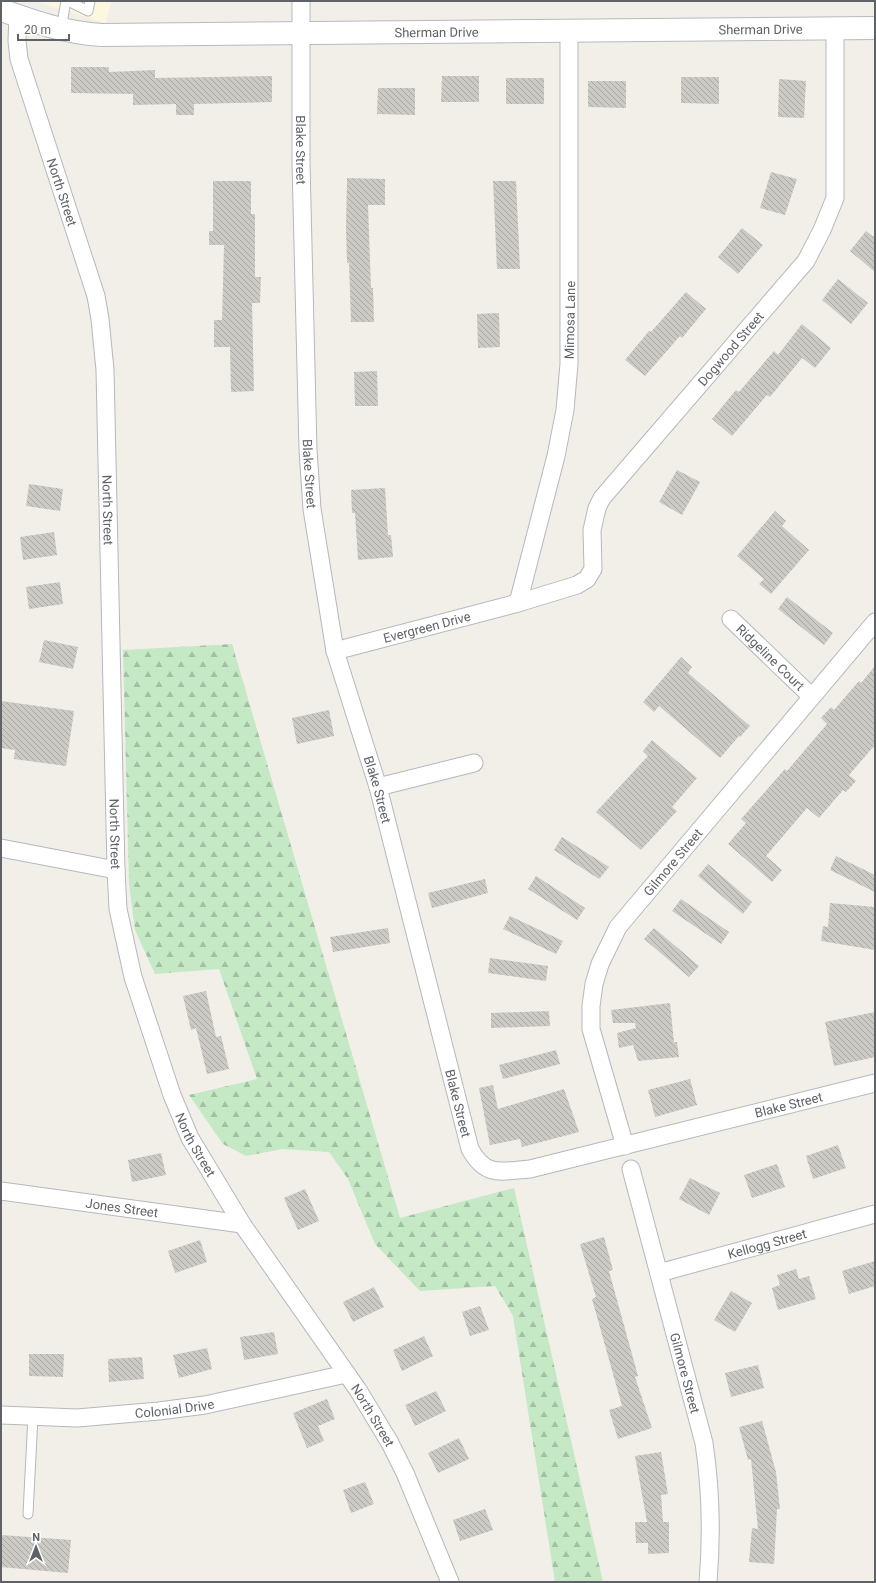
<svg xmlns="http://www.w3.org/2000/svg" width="876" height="1583" viewBox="0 0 876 1583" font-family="Roboto,sans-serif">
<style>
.commercial{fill:#fef7e0}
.forest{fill:url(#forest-firs)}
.building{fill:url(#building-back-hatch)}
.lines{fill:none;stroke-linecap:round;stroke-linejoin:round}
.lane-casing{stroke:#b5b8bc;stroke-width:11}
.street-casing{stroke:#b5b8bc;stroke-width:19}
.secondary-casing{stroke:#b6babf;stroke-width:24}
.lane{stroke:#fff;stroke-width:9}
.street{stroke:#fff;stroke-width:17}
.secondary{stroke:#fff;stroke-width:22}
.labels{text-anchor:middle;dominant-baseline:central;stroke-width:3;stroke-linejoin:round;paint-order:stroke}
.street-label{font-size:13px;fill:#5f6368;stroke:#fff}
</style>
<defs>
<pattern id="forest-firs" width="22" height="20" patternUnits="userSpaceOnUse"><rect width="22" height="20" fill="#c5e8c5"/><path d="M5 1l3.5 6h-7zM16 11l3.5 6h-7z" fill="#a3c0a4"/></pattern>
<pattern id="building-back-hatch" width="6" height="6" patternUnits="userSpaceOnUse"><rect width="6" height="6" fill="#cccac5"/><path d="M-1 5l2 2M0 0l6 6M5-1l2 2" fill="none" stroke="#a9a8a4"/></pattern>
</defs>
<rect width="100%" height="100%" fill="#f1efe8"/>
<!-- commercial -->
<path class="commercial" d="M36,1h76l-7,22z"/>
<!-- forest -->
<path class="forest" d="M232,644l168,574 114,-30 89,394h-48l-42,-266 -18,-30 -75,5 -45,-47 -27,-65 -19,-27 -47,-3 -36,7 -23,-12 -34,-49 68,-16 -38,-110 -64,5 -20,-44 -6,-47 -6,-233z"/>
<!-- building -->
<g class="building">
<path d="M71,67h38v5l46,-2v8l117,-2v26l-78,2v11h-18v-11l-43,1v-11l-62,-1z"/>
<path d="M442,76h37v26h-38z"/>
<path d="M681,77h38v27l-38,-1z"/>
<rect x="506" y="78" width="38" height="26"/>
<path d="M779,79l27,2 -2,37 -26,-1z"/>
<path d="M588,81h38v27l-38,-1z"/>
<path d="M378,88h37v27l-38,-1z"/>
<path d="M771,172l26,7 -12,36 -25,-7z"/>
<path d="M347,178l38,1v26h-17l3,83h2l1,34h-23l-2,-59h-2l-1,-34z"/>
<path d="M213,181h38v33h4v63h6l-1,26h-8l2,88 -23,1 -1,-45h-16v-27h8l2,-75h-15v-14h4z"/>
<path d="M493,181h23l4,88h-23z"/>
<path d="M742,228l21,17 -25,29 -20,-17z"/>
<path d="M866,231l9,7v34l-25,-21z"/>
<path d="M838,279l30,24 -17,21 -29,-24z"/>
<path d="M686,292l20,17 -24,29 -2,-2 -35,40 -20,-16 24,-29 2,1z"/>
<path d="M499,313l1,34 -22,1 -1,-34z"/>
<path d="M802,324l29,24 -16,20 -13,-10 -32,39 -3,-2 -35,41 -20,-17 24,-29 3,2 35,-41 4,4z"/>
<path d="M377,371l1,35h-23l-1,-34z"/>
<path d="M677,470l23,12 -18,33 -23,-13z"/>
<path d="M29,484l34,5 -3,22 -34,-5z"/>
<path d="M385,488l3,47h3l2,22 -35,3 -3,-47h-3l-1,-23z"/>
<path d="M775,511l11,10 -4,5 27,24 -38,44 -12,-10 5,-5 -27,-23z"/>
<path d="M54,532l3,23 -34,5 -3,-23z"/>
<path d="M60,582l3,22 -34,5 -3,-22z"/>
<path d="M787,597l46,36 -9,12 -46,-36z"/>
<path d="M44,640l34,7 -5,22 -34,-7z"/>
<path d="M681,657l11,10 -4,6 62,53 -10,11 -1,-1 -19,22 -61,-52 -5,6 -11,-10z"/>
<path d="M875,666v79l-26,30 7,6 -10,11 -3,-2 -24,28 -12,-10 -41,48 16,14 -10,12 -44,-38 18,-21 -5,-4 44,-50 2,2 40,-47 -6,-6 10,-11 3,3 25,-29 2,2z"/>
<path d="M1,701l73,10 -8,55 -52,-7 1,-9 -14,-2z"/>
<path d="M329,710l5,26 -37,8 -5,-26z"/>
<path d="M652,740l45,38 -25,29 5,4 -36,39 -45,-38 52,-56 -5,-5z"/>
<path d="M562,837l47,30 -10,12 -45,-29z"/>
<path d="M836,856l39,19v17l-45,-22z"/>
<path d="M708,864l44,38 -9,12 -45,-38z"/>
<path d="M536,876l49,32 -8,12 -49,-31z"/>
<path d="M485,879l3,14 -56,15 -4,-15z"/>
<path d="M681,899l48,33 -8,12 -49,-33z"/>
<path d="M830,903l45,4v43l-54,-9 2,-15 5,1z"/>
<path d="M510,916l53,25 -7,13 -53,-25z"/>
<path d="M388,928l2,15 -57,9 -3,-15z"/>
<path d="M654,928l45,38 -10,11 -45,-38z"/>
<path d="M490,958l58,8 -2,15 -58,-8z"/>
<path d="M206,991l10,46 5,-1 8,33 -22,5 -11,-46 -5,2 -8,-34z"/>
<path d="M670,1003l4,39h3l2,15 -41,4 -5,-16 -14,3 -2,-15 19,-5 -1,-5h-22l-2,-13z"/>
<path d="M549,1011l1,15 -59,2v-15z"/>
<path d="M875,1012v45l-41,9 -9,-44z"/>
<path d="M556,1050l4,14 -57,15 -4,-14z"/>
<path d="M690,1079l7,26 -42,12 -7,-27z"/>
<path d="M493,1085l5,24 66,-20 15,43 -57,15 -2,-8 -30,6 -11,-57z"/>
<path d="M838,1145l8,23 -33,11 -7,-23z"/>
<path d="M161,1153l5,22 -34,7 -4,-22z"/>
<path d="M777,1164l8,23 -33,11 -8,-23z"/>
<path d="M690,1178l30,15 -11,22 -30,-16z"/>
<path d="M305,1189l14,32 -21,9 -14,-32z"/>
<path d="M604,1237l9,33 -4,1 29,105 -3,1 17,51 -34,11 -9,-29 13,-4 -30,-107 4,-2 -16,-53z"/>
<path d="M200,1240l7,22 -32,11 -7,-22z"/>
<path d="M875,1261v25l-26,8 -7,-23z"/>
<path d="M796,1269l3,10 10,-3 7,23 -38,11 -6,-22 8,-3 -3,-10z"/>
<path d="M374,1287l10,20 -31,15 -10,-20z"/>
<path d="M731,1291l21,12 -17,29 -21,-12z"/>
<path d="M480,1306l9,24 -19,6 -8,-24z"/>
<path d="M274,1332l4,22 -34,6 -4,-23z"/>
<path d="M424,1336l9,20 -31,15 -9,-21z"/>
<path d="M207,1348l5,21 -33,9 -6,-23z"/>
<path d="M29,1354h35l-1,23 -34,-1z"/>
<path d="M142,1357l2,22 -35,3 -1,-23z"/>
<path d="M758,1365l6,23 -33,9 -6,-24z"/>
<path d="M436,1391l10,20 -31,15 -10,-21z"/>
<path d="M327,1399l8,20 -17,7 6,15 -17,7 -14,-35z"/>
<path d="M762,1421l14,51 4,37h-3l-3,55 -25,-2 3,-34 6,1 -7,-70 -3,1 -9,-33z"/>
<path d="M459,1438l10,21 -31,14 -10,-20z"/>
<path d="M661,1452l7,42 -7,1 2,27h6v31l-21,1v-11h-12l-1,-21h12l-12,-66z"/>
<path d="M365,1482l9,22 -23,9 -8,-23z"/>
<path d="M485,1509l8,21 -33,11 -7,-21z"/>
<path d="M1,1535l70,5 -3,33 -67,-6z"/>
</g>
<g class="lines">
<defs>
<g id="lane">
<path d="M68,1l20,10 2,-10"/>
<path d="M61,29l5,-28"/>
<path d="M28,1514l5,-98"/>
</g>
<g id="street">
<path id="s1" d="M301,1v162l7,287 4,59 23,142 43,136 92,362c16,29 31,22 60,20l345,-86"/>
<path id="s2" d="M18,16l-1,25 2,18 77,237 4,23 5,51 11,500 2,39 15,68 39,118 18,43 52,86 116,166 32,53 15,30 45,109"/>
<path d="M518,603l38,-147 9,-46 4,-46v-333"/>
<path id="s3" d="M731,619l80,77"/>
<path id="s4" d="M335,651l183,-48 59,-18 10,-6 6,-10 -1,-39 5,-22 5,-10 204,-237 16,-31 13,-32v-170"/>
<path d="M378,787l96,-24"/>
<path d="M1,848l115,22"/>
<path id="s5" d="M625,1146l-34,-117v-23l3,-22 6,-20 18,-37 257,-305"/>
<path id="s6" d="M631,1169l73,274c7,47 8,92 4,139"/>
<path id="s7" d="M1,1191l241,33"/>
<path id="s8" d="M659,1273l216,-59"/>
<path id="s9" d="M1,1415l76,3 82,-7 46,-6 141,-31"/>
</g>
<g id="secondary">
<path id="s10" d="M1,10c34,12 65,23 101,25l773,-7"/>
</g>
</defs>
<!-- lane casing -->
<use href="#lane" class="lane-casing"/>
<!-- street casing -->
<use href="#street" class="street-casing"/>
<!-- secondary casing -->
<use href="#secondary" class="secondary-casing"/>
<!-- lane -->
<use href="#lane" class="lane"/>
<!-- street -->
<use href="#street" class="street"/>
<!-- secondary -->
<use href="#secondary" class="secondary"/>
</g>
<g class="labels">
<!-- street labels -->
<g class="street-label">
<text stroke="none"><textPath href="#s10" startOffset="763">Sherman Drive</textPath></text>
<text stroke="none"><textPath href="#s10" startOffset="439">Sherman Drive</textPath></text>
<text stroke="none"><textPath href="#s1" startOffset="149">Blake Street</textPath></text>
<text stroke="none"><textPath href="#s2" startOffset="183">North Street</textPath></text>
<text transform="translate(570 320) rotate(-89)">Mimosa Lane</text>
<text stroke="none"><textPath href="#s4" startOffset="544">Dogwood Street</textPath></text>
<text stroke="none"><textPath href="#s1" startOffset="473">Blake Street</textPath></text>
<text stroke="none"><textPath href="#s2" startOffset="507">North Street</textPath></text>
<text stroke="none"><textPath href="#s4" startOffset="95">Evergreen Drive</textPath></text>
<text stroke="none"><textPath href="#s3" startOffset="55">Ridgeline Court</textPath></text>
<text stroke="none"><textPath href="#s1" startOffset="797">Blake Street</textPath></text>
<text stroke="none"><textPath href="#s2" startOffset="831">North Street</textPath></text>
<text stroke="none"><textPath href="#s5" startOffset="314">Gilmore Street</textPath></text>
<text stroke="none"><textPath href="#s1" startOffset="1121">Blake Street</textPath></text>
<text stroke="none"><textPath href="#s1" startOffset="1504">Blake Street</textPath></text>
<text stroke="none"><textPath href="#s2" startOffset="1155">North Street</textPath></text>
<text stroke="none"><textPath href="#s7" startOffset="122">Jones Street</textPath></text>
<text stroke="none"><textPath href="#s8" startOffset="112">Kellogg Street</textPath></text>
<text stroke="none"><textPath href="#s6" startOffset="211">Gilmore Street</textPath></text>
<text stroke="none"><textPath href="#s9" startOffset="174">Colonial Drive</textPath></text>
<text stroke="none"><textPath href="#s2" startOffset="1479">North Street</textPath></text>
</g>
</g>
<!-- border -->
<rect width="876" height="1583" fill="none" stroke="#5f6368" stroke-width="4"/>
<!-- north arrow -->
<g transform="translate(36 1547)" stroke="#ffffff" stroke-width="3" paint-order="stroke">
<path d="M0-3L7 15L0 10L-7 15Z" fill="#5f6368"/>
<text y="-6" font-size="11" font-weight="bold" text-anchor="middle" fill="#5f6368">N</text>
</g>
<!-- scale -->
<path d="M18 34v6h51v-6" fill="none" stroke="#5f6368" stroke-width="2"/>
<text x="24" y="34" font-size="12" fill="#5f6368" stroke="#ffffff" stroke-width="3" paint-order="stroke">20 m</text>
</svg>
